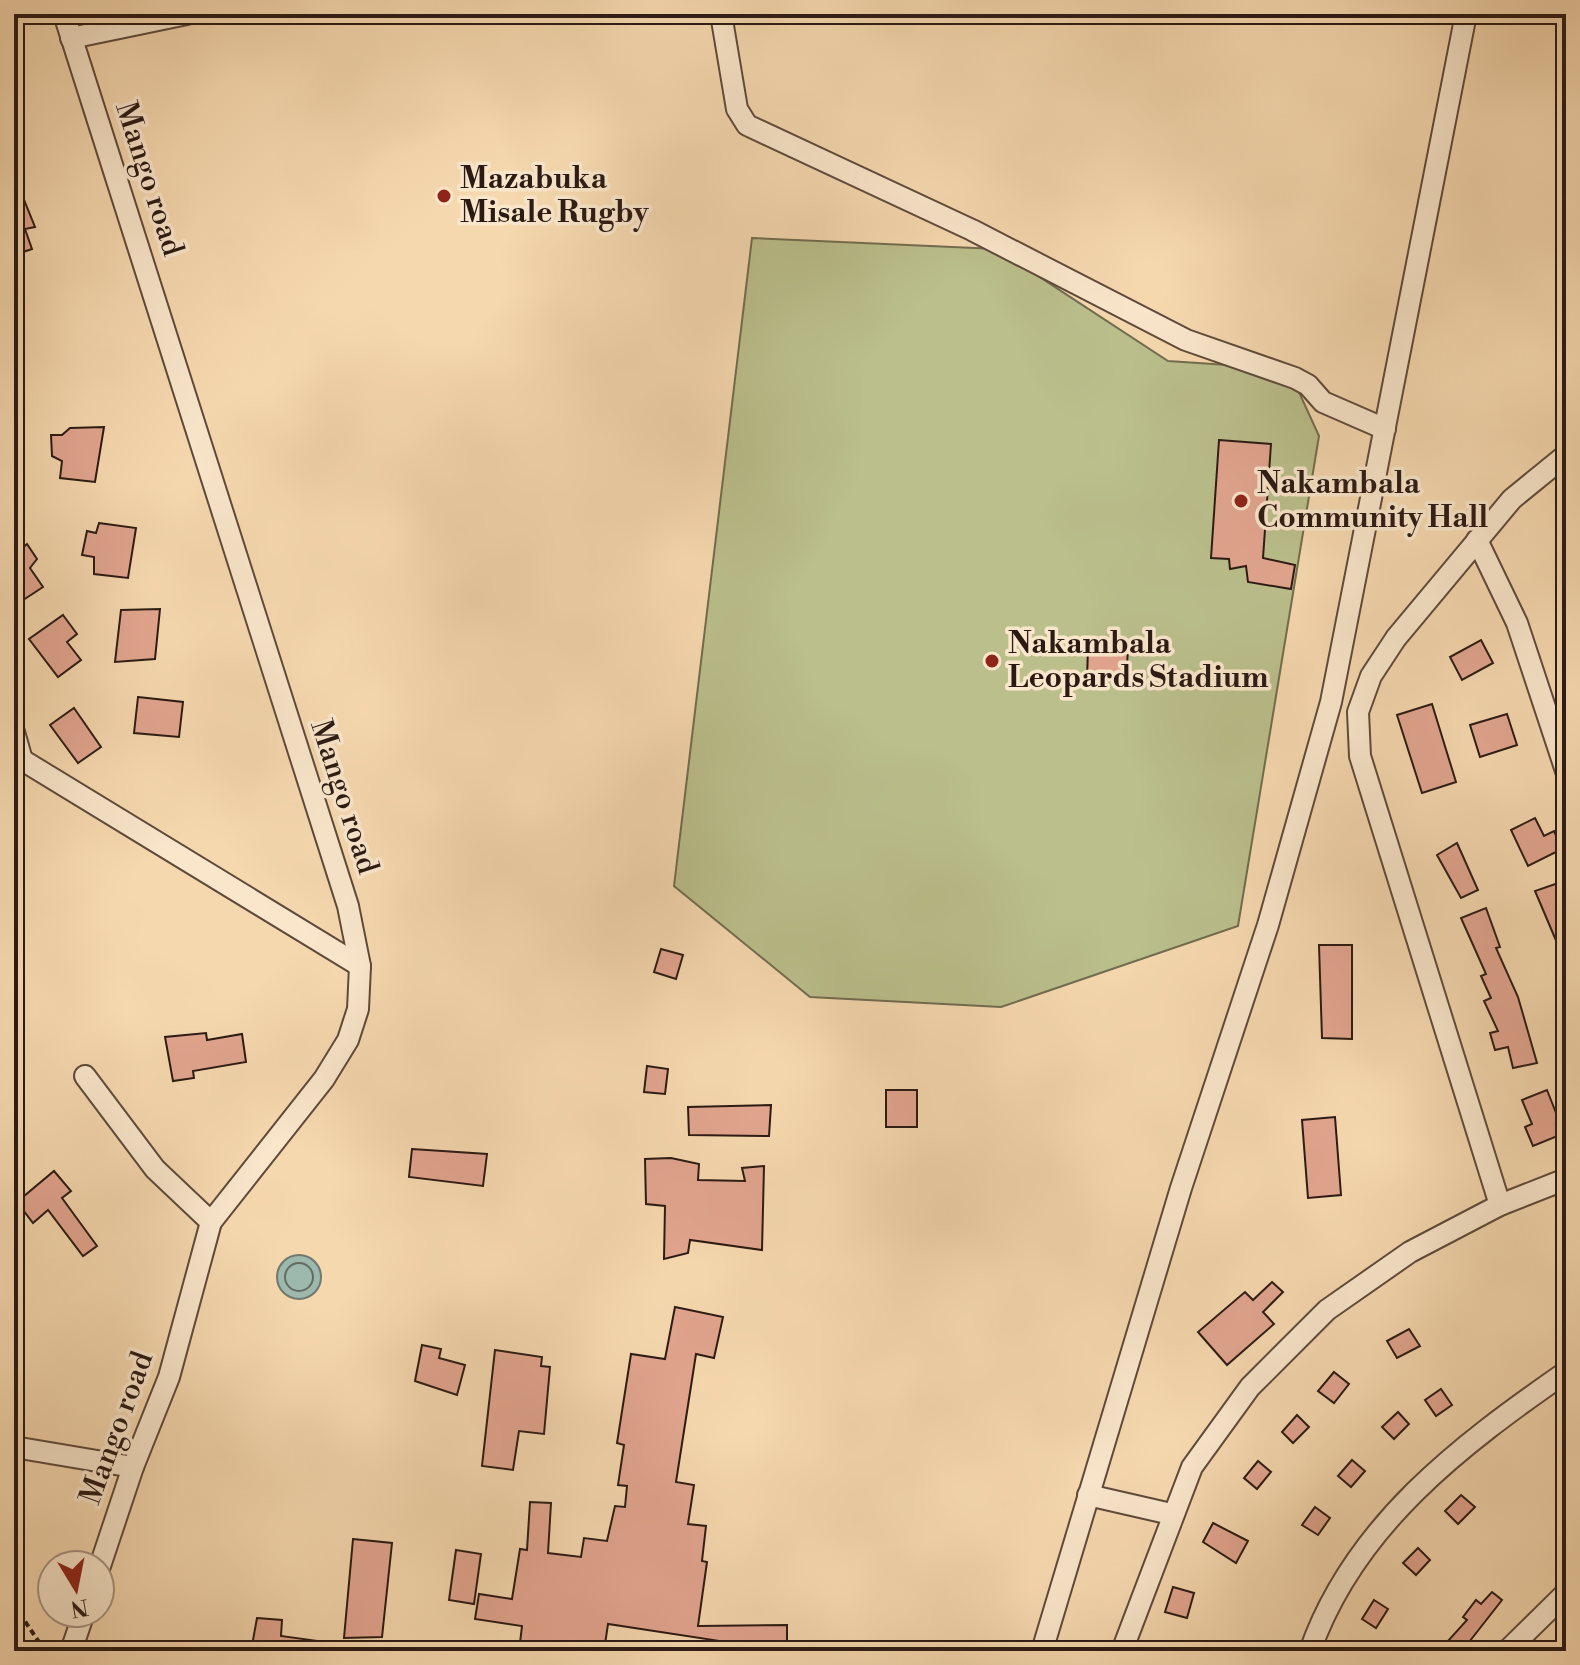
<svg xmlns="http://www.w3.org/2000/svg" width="1580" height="1665" viewBox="0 0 1580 1665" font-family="'Libre Bodoni',serif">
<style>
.green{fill:#babf8c;stroke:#726c50;stroke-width:2}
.water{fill:#9db9ae;stroke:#6f7970;stroke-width:2}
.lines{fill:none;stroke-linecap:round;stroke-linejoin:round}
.shore{stroke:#646a61;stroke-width:2}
.building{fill:#e2a58f;stroke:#2b1a14;stroke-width:2}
.minor-casing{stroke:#5e4a3b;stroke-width:24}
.path{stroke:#2b1a14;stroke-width:4;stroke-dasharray:6 4;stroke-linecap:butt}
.minor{stroke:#f9e6cb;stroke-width:20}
.poi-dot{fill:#8f2418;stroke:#f9e6cb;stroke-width:3}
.labels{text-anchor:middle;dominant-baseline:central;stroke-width:7;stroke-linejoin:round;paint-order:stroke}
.street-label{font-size:30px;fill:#2b1a14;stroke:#f9e6cb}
.poi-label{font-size:30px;font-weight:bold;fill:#2b1a14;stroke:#f9e6cb;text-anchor:start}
</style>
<rect width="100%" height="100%" fill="#f6d8af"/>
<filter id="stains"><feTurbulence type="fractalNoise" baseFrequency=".0025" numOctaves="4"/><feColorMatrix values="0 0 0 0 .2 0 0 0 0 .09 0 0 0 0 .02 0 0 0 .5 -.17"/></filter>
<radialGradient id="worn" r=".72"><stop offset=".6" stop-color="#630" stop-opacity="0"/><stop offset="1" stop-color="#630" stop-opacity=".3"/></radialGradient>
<!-- green -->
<path class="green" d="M752,238l245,11 171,112 60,4 70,25 21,46 -81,490 -237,81 -191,-10 -136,-111z"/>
<!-- water -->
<circle class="water" cx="299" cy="1277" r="22"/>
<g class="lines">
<!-- shore -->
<circle class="shore" cx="299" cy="1277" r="14"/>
</g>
<!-- building -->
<g class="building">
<path d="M14,175l21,52 -10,2 7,20 -18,6z"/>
<path d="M104,427l-9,55 -35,-4 2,-17 -10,-5 -1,-21h11l8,-7z"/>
<path d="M1219,440l52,4 -8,114 32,7 -4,24 -43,-7 -2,-16 -16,3 -1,-10 -18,-1z"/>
<path d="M99,523l37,5 -8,50 -34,-4v-17l-12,-2 5,-24 9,2z"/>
<path d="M14,543l5,8 8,-7 10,15 -7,9 13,19 -29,19z"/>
<path d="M160,609l-5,50 -40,3 6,-52z"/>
<path d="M63,615l14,19 -10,8 14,18 -23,17 -29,-38z"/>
<path d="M1481,640l12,23 -31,17 -12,-23z"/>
<path d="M1088,647l40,2 -2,32 -39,-1z"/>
<path d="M138,697l45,5 -4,35 -45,-4z"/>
<path d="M1432,704l24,78 -34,11 -25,-78z"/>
<path d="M74,708l27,39 -23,16 -28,-38z"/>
<path d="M1507,714l10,31 -37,12 -10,-32z"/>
<path d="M1535,818l9,18 10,-5 8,18 -34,17 -17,-36z"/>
<path d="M1457,843l21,47 -17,8 -24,-43z"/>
<path d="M1561,882l5,15v67l-31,-73z"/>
<path d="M1486,908l14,39 -4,1 22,49 19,66 -24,5 -5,-21 -13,3 -5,-17 8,-2 -14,-30 7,-3 -10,-22 5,-2 -25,-56z"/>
<path d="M1319,945h33v94l-30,-1z"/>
<path d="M661,949l22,6 -7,24 -22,-7z"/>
<path d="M206,1033l1,7 35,-6 4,28 -53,9 1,7 -21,3 -8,-44z"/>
<path d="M647,1066l21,3 -3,25 -21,-2z"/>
<rect x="886" y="1090" width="31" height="37"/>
<path d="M1547,1090l13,33 -4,1 4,11 -27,11 -8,-19 7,-3 -10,-24z"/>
<path d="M771,1105l-2,31 -80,-1 -1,-28z"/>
<path d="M1335,1117l6,78 -33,3 -6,-78z"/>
<path d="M412,1149l75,5 -4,32 -74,-9z"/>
<path d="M671,1158l28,6 -1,16 47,1 -3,-13 22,-2 -2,84 -72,-10 -2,13 -24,6 1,-53 -19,-2 -1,-45z"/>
<path d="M54,1171l17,20 -9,7 35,48 -14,10 -35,-46 -15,13 -16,-21z"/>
<path d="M1272,1282l11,10 -20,20 11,12 -47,41 -29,-33 47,-40 8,8z"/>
<path d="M675,1307l48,10 -9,41 -18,-4 -20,128 18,3 -6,39 18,2 -4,35 5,1 -9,64 89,-1v26h-67v-10l-112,-17 -4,27h-85l3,-25 -47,-7 4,-25 33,5 8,-50 7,1 3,-48 21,1 -3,50 33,4 3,-19 23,3 8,-35 10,1 2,-21 -9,-1 6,-40 -7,-2 14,-89 34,5z"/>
<path d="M1409,1329l11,17 -23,12 -10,-17z"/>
<path d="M422,1345l19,4 -2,9 26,7 -8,30 -42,-14z"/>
<path d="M495,1350l47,7 -1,9 9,1 -6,67 -25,-3 -6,39 -31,-4z"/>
<path d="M1334,1372l15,12 -15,19 -16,-12z"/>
<path d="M1441,1389l11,16 -16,11 -11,-16z"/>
<path d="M1398,1412l11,12 -15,15 -12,-12z"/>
<path d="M1297,1415l12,12 -16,16 -11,-11z"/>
<path d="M1352,1460l13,11 -14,16 -13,-11z"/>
<path d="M1258,1461l13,11 -14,17 -13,-11z"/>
<path d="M1461,1495l14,12 -17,17 -13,-13z"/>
<path d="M1315,1507l15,11 -12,17 -16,-10z"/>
<path d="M1213,1523l35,18 -12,22 -33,-21z"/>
<path d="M353,1539l39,4 -10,94 -38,1z"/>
<path d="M1418,1548l12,12 -14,15 -13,-12z"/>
<path d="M456,1550l25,4 -7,50 -25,-4z"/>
<path d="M1173,1587l21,6 -7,25 -22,-6z"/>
<path d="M1492,1592l10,8 -40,51h-23l28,-31 -4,-3 13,-17 5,4z"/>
<path d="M1374,1600l14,9 -12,19 -14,-9z"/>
<path d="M257,1618l25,2 -1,16 37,5 -1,10h-66z"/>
</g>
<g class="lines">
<defs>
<g id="minor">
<path d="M64,14l284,892 12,60 -2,43 -10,31 -24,39 -113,143 -42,155 -36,90 -33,99"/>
<path d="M721,14l16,95 10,16 225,105 214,110 109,38 13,7 15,17 62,27"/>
<path d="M71,38l116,-24"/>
<path d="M1477,540l40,83 49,148"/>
<path d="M14,732l8,28"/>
<path d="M14,755l346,211"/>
<path d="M85,1076l70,93 56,53"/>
<path d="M1500,1205l-140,-449 -2,-44 13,-36 25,-38 116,-139 54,-44"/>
<path d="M14,1447l119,20"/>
<path d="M1088,1495l83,19"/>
<path d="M71,1651l13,-38"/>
<path d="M1042,1651l139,-463 87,-263 63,-223 135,-688"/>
<path d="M1122,1651l70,-184 58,-80 77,-77 83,-58 90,-47 66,-26"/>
<path d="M1310,1651c44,-126 151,-206 256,-279"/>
<path d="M1507,1651l59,-58"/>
</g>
</defs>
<!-- minor casing -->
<use href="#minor" class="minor-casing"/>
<!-- path -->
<path class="path" d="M14,1605l31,46"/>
<!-- minor -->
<use href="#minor" class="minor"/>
</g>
<!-- markers -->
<g class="poi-dot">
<circle cx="444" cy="196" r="8"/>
<circle cx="1241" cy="501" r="8"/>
<circle cx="992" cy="661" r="8"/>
</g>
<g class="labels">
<!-- street labels -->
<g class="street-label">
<text transform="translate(149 179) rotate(72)">Mango road</text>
<text transform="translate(344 797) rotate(72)">Mango road</text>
<text transform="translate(117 1428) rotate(-70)">Mango road</text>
</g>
<!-- poi labels -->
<g class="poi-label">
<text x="460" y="179">Mazabuka<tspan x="460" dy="34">Misale Rugby</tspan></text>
<text x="1257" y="484">Nakambala<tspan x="1257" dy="34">Community Hall</tspan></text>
<text x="1008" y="644">Nakambala<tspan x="1008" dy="34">Leopards Stadium</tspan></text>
</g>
</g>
<!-- margin -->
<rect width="1580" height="1665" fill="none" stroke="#f6d8af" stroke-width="48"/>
<rect x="16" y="16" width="1548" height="1633" fill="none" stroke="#2b1a14" stroke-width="4"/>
<rect x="24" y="24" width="1532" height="1617" fill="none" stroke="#2b1a14" stroke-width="2"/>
<!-- north arrow -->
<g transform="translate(76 1589) rotate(170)"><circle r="38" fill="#f9e6cb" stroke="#a79482" stroke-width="2"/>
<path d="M0-6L14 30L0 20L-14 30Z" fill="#8f2418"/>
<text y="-12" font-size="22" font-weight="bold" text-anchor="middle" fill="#2b1a14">N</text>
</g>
<rect width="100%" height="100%" filter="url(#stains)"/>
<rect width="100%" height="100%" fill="url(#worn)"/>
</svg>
